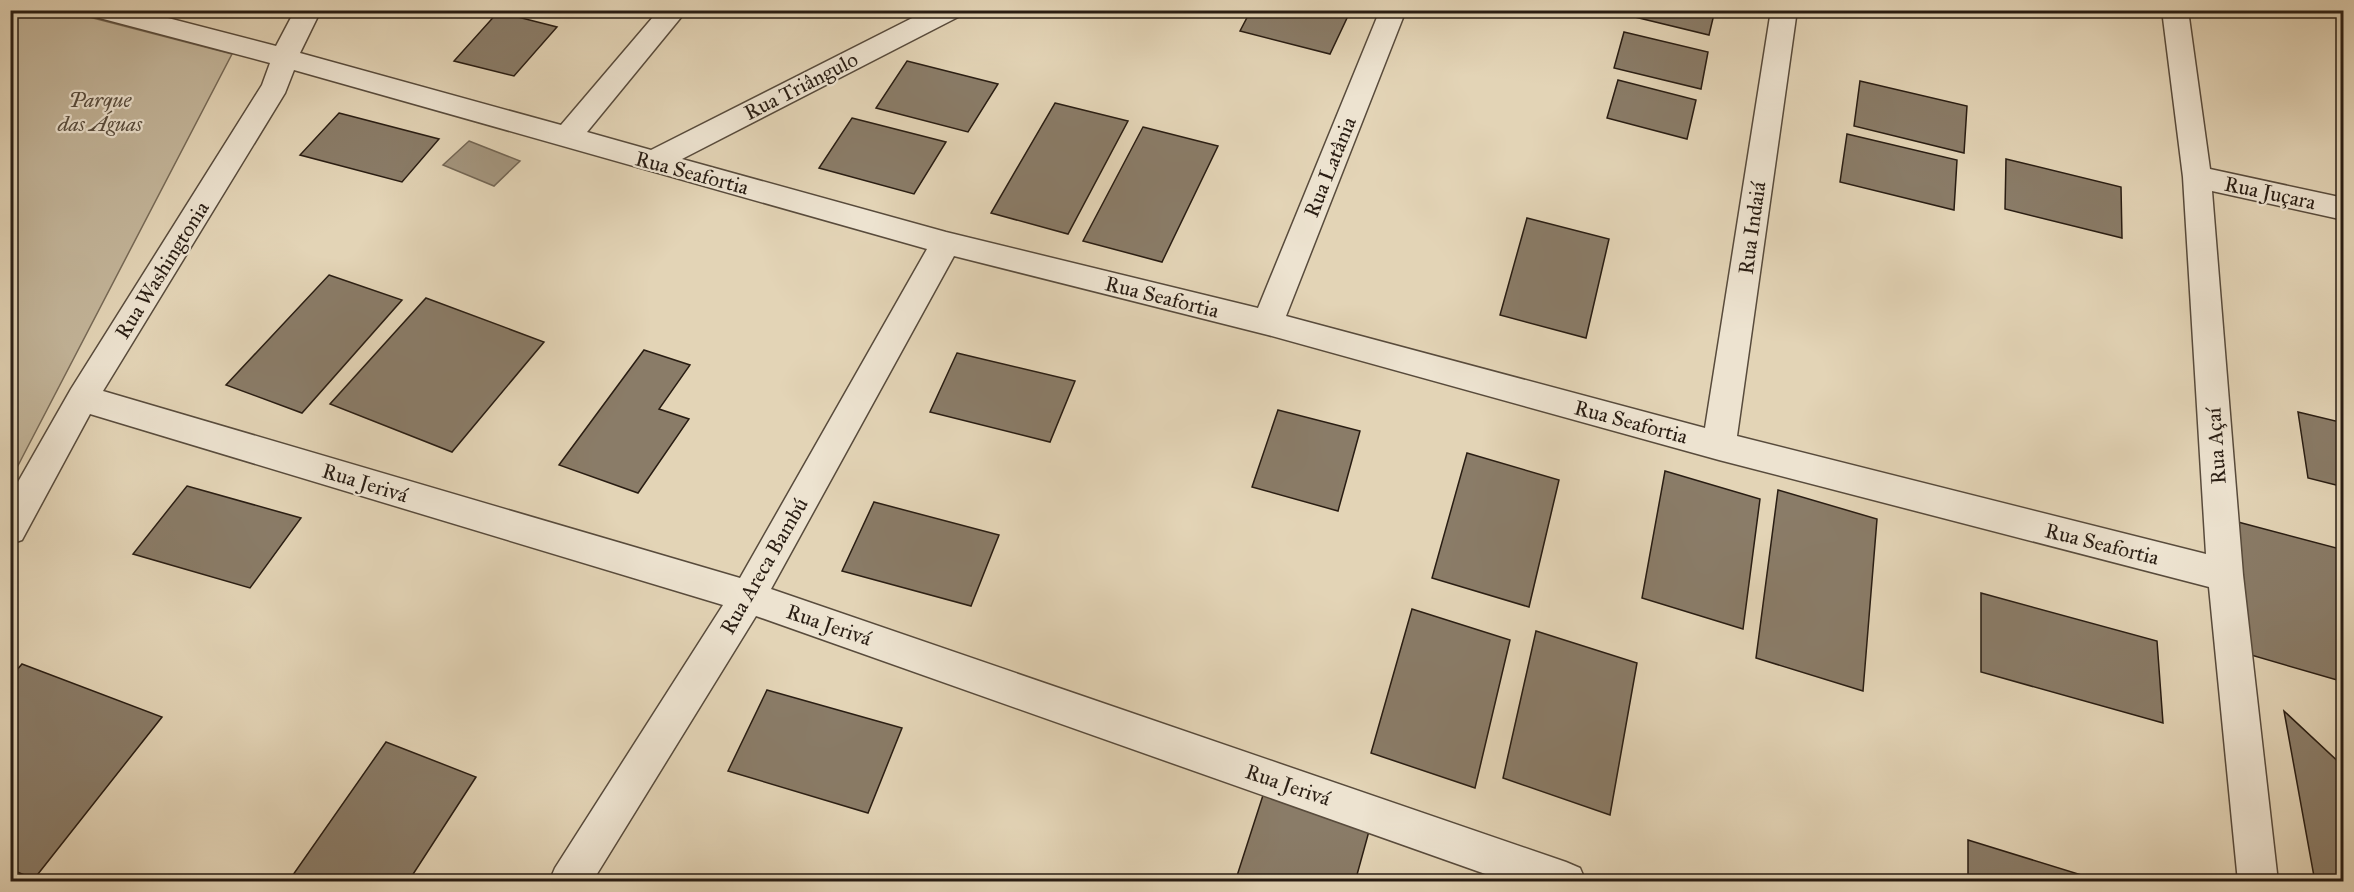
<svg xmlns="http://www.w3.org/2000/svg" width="2354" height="892" viewBox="0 0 2354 892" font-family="'IM FELL Great Primer',serif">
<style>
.green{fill:#c3b59a;stroke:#766956;stroke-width:1.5}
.water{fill:#a4967f;stroke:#736654;stroke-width:1.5}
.building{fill:#8a7c68;stroke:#291d13;stroke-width:1.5}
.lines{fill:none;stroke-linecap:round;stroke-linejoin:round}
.minor-casing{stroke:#584b3c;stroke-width:3}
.minor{fill:#ede3d0;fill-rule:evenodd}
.labels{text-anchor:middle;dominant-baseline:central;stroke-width:4.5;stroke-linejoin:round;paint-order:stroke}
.street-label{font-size:21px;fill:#291d13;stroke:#ede3d0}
.park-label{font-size:21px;font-style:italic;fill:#574b3c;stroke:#ede3d0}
</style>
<rect width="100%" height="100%" fill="#e3d4b6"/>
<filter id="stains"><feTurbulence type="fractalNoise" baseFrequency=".00333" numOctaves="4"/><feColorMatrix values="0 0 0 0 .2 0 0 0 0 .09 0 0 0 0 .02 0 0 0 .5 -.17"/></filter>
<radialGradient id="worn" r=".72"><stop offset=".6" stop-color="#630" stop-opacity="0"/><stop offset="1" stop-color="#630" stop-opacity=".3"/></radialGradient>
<!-- green -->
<path class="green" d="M11,10l55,1 166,43 -221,425z"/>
<!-- water -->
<path class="water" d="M469,141l51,20 -26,25 -51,-21z"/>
<!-- building -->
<g class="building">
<path d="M1251,10h75l22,6 -18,38 -90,-23z"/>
<path d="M1606,10h109l-6,25z"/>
<path d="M498,12l59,15 -43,49 -60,-15z"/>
<path d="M1624,32l84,20 -7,37 -87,-21z"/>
<path d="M907,61l91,23 -30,48 -92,-24z"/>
<path d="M1618,80l78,20 -9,39 -80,-21z"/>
<path d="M1860,81l107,25 -3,47 -110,-27z"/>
<path d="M1055,103l73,18 -60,113 -77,-21z"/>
<path d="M339,113l100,26 -37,43 -102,-27z"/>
<path d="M852,118l94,24 -32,52 -95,-26z"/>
<path d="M1143,127l75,19 -56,116 -79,-21z"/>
<path d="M1847,134l110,26 -3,50 -114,-28z"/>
<path d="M2006,159l115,28 1,51 -117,-29z"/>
<path d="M1527,218l82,21 -23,99 -86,-23z"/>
<path d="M329,275l73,25 -100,113 -76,-28z"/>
<path d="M426,298l118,44 -92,110 -122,-48z"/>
<path d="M644,350l46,15 -31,44 30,10 -51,74 -79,-28z"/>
<path d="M957,353l118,28 -25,61 -120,-30z"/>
<path d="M1278,410l82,21 -22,80 -86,-24z"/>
<path d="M2298,412l46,11v64l-36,-9z"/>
<path d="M1467,453l92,27 -30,127 -97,-29z"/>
<path d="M1665,471l95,28 -17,130 -101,-31z"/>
<path d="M187,486l114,32 -51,70 -117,-34z"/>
<path d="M1778,490l99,29 -14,172 -107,-33z"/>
<path d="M874,502l125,33 -28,71 -129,-35z"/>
<path d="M2238,522l106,28v132l-93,-27z"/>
<path d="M1981,593l176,48 6,82 -182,-51z"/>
<path d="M1412,609l98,31 -35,148 -104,-35z"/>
<path d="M1536,631l101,32 -27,152 -107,-37z"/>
<path d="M22,664l140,53 -128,162 -24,-10v-191z"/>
<path d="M767,690l135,38 -34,85 -140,-42z"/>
<path d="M2284,711l60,56v115h-29z"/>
<path d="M386,742l90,35 -68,105h-120z"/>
<path d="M1266,786l105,38 -16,58h-120z"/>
<path d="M1968,840l136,42h-136z"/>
</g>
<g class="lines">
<defs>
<path id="minor" d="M88,10h49l139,36 19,-36h26l-21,43 261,72 98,-115h28l-100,122 64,18 277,-140h36l-4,6 -278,143 264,73 312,76 122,-298h26l-120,306 419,112 66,-418h26l-60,426 469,118 -23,-377 -21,-167h26l22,159 134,29v22l-132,-29 31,384 35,307h-40l-29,-295 -490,-127 -451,-125 -314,-79 -183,333 795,273 14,6 6,14h-78l-752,-266 -164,266h-43l6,-14 168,-263 -633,-191 -68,126 -12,4v-48l61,-107 191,-304 8,-22 -178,-47zM294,70l633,179 -187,329 -637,-187 182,-298z"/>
</defs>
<!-- minor casing -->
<use href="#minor" class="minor-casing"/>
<!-- minor -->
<use href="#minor" class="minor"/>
</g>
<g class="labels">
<!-- street labels -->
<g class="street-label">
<text transform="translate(801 86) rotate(-27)">Rua Triângulo</text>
<text transform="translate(1330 167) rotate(-68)">Rua Latânia</text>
<text transform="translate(692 173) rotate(15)">Rua Seafortia</text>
<text transform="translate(2270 193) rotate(12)">Rua Juçara</text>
<text transform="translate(1752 228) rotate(-82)">Rua Indaiá</text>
<text transform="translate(162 270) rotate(-58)">Rua Washingtonia</text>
<text transform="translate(1162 297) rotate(14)">Rua Seafortia</text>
<text transform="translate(1631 422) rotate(15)">Rua Seafortia</text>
<text transform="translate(2216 446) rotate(-94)">Rua Açaí</text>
<text transform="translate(365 483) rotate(17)">Rua Jerivá</text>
<text transform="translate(2102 544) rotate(14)">Rua Seafortia</text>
<text transform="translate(764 566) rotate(-60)">Rua Areca Bambú</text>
<text transform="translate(829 625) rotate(19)">Rua Jerivá</text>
<text transform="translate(1288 785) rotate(19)">Rua Jerivá</text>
</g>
<!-- park labels -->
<g class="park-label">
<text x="100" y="100">Parque<tspan x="100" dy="24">das Águas</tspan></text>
</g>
</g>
<!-- margin -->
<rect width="2354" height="892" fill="none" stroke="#e3d4b6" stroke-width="36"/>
<rect x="12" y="12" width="2330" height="868" fill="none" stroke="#291d13" stroke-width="3"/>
<rect x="18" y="18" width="2318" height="856" fill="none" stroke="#291d13" stroke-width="1.5"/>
<rect width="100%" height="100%" filter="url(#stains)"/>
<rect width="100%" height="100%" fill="url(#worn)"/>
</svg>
